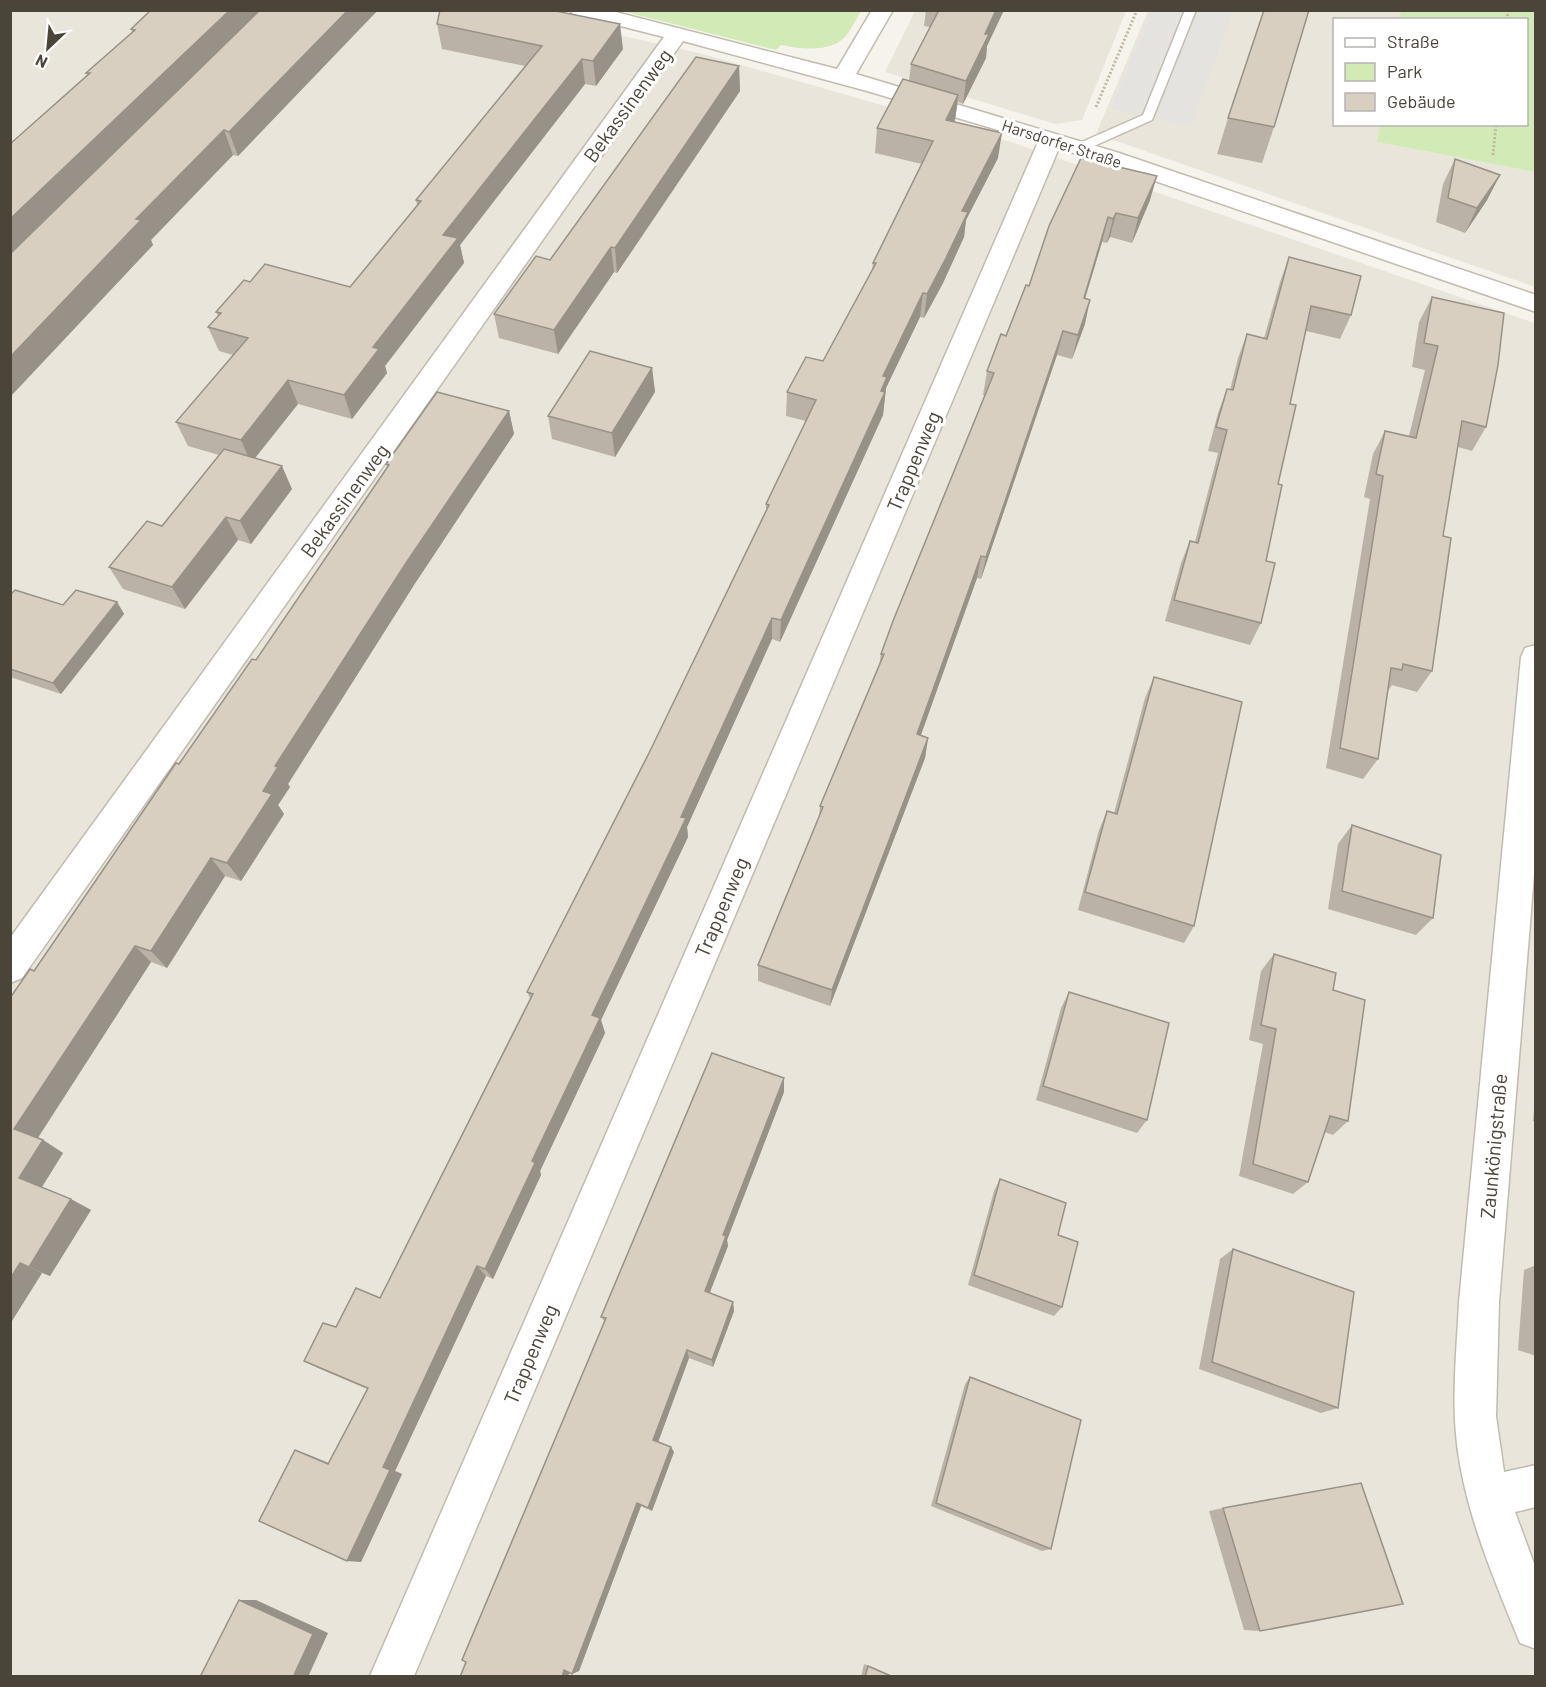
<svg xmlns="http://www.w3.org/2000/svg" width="1546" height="1687" viewBox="0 0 1546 1687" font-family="Barlow,sans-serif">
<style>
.residential{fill:#eae5da}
.green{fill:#d2eab5}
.parking{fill:#e5e3e0}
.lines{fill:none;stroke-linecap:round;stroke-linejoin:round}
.service-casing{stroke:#c2bbae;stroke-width:3}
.minor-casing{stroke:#c2bbae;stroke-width:3}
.path{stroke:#c4b79f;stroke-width:3;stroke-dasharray:2 2;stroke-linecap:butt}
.service{fill:#fff;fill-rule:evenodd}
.minor{fill:#fff;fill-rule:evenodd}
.wall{fill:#bab2a6}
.shaded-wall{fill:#979187}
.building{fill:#d8cfc1;stroke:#979187;stroke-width:1.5}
.labels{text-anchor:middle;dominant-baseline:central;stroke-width:6;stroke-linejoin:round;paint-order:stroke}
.far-street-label{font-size:16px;fill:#4b4439;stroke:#fff}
.street-label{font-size:20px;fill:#4b4439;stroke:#fff}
</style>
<rect width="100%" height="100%" fill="#f6f3ec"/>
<!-- residential -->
<g class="residential">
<path d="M11,11h501l191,43 308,88 524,181v1353h-1524z"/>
<path d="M915,11h211l-44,109 -27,4 -170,-52z"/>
<path d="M1148,11h253l-2,8 -65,1v104l46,1 -3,17 158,30v115l-439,-153z"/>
</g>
<!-- green -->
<g class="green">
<path d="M622,11l239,-1v1c-5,8 -9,17 -15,25 -15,17 -45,13 -65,9l-5,5z"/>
<path d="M1401,11h134v161l-158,-30 3,-17 146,-1v-104l-127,-1z"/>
</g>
<!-- parking -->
<path class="parking" d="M1151,11h82l-42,115 -80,-17z"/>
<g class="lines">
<defs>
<path id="service" d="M1185,10h11l-44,110 -69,31h-8l-2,-3 2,-3 68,-30z"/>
<g id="minor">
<path d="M570,10h38l229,59 35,-59h21l-37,64 263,79 417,142v17l-477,-164 -645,1528h-44l668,-1534 -171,-51 -184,-50 -661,937 -12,5v-45l654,-901 -91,-23z"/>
<path d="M1536,645v205l-37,452 -3,114 8,56 32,-7v42l-21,5 21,57v80l-16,-6c-27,-66 -58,-138 -64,-209 -4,-44 1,-88 3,-132l62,-645 4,-9z"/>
</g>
</defs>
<!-- service casing -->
<use href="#service" class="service-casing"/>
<!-- minor casing -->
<use href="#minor" class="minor-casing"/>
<!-- path -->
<g class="path">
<path d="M1507,20l1,-10"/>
<path d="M1096,107l41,-97"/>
<path d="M1493,155l3,-31"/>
</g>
<!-- service -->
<use href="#service" class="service"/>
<!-- minor -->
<use href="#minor" class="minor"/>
</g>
<!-- wall -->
<g class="wall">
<path d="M378,10l-140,146 -5,-1 -82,85 2,5 -143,152v-253l77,-69 -1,-2 46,-41 -1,-3z"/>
<path d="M926,10h78l-17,36 -1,12 -23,46 -5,-2 -3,18 -1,2 44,36 -32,62 -2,17 -21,46 -19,35 -4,-1 -34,71 -3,27 -103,227 -8,-3 -85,188 1,10 -87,183 4,13 -65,138 1,4 -48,104 -7,-3 -91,195 7,3 -41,88 -66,-112 14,5 20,8 38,-74 -49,-21 -14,-7 32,-34 44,-29 150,-300 -3,-6 122,-239 117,-241v-8l40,-83 -20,-5 1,-24 36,-31 49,-91 1,-7 49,-99 -47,-11 2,-25 32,-47 2,-17 19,-37 -6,-1z"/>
<path d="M437,24l186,25 -27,37 -11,-2 -125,161 4,18 -79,103 2,7 -35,46 -54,-15 -43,54 37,31 -41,55 -13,-4 -53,69 -62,-20 -14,-22 53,-41 57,-71 -31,-9 -12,-24 57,-67 -14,-4 -11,-24 10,-11 -2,-4 34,-30 100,5 67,-82 -1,-5 109,-134 -83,-17z"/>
<path d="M739,66l1,25 -123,182 -3,-1 -56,82 -59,-16 -5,-24 56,-54z"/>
<path d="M1228,118l46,9 -12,36 -45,-9z"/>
<path d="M1455,159l45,16 -13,25 -22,33 -29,-11 7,-38z"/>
<path d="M1150,200l-18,43 -22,-6 -3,6 -5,-1 -17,56v26l-13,35 -15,-4 -76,224 -4,-1 -56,157 7,3 -3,20 -95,248 -72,-25v-16l61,-148 1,-11 59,-140 2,-12 104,-258 -2,-1 4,-24 19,-35 23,-50 20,-60z"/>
<path d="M1289,257l62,58 -11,24 -34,-8 -16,73 -12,80 -12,77 -5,62 -11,22 -85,-24 16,-58 9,-22 5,1 23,-89 -10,-2 10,-38 9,-24 3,1 8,-32 9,-24 17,4 16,-56z"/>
<path d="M1432,297l54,130 -14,24 -14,-4 -15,89 -11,135 -15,21 -25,-7 -4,6 -10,68 -15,20 -37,-11 44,-269 -6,-2 9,-43 12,-23 24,5 16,-66 -13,-3 7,-45z"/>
<path d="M652,368l3,24 -40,65 -63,-18 -4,-23z"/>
<path d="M509,411l5,23 -100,151 -126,199 2,3 -12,18 6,9 -43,67 -16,-5 -58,92 -16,-6 -113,176 5,2 20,13 -21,34 49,23 -41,66 -8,-3 -32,51v-326l24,-27 145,-207 77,-104 131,-193 -1,-3z"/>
<path d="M10,595l53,10 54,-3 7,12 -63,80 -51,-17z"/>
<path d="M1154,677l40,249 -10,17 -106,-33 21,-80 8,-19 7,2 31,-115z"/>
<path d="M1352,825l81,93 -17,17 -88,-26 10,-65z"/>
<path d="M1274,954l59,36 15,131 -15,14 -9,-3 -16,50 -15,12 -54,-18 24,-132 -14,-4 12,-69z"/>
<path d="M1069,992l78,128 -10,13 -101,-33 25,-92z"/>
<path d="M784,1078v14l-57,148 1,6 -19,47 24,9 1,9 -21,56 -24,-9 -31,84 13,5 3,5 -22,59 -11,-5 -62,165 -7,3 -2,-1 35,-351 -4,-5z"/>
<path d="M1536,1088v34l-3,-1z"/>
<path d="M1000,1179l58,56 4,72 -8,9 -86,-31 26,-94z"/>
<path d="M1233,1249l105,159 -17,5 -122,-44 21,-110z"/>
<path d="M1536,1265v91l-18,-6 6,-80z"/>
<path d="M970,1377l81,172 -9,2 -111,-45 34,-122z"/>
<path d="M1223,1508l37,123 -16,-1 -35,-119z"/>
<path d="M864,1664l31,13h-34z"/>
</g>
<!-- shaded-wall -->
<g class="shaded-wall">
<path d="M230,10h34l-254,246v-37z"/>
<path d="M348,10h30l-140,146 -9,-24z"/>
<path d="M996,10h8l-17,36 -1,12 -23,46 3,-23 19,-47z"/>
<path d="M620,24l3,25 -27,37 -3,-25z"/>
<path d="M582,59l3,25 -125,161 4,18 -79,103 2,7 -35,46 -8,-24 99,-160z"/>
<path d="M739,66l1,25 -123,182 -2,-25z"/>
<path d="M958,95l-3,25 -12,25 3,-25z"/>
<path d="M224,130l9,25 -82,85 2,5 -143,152v-40l126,-138z"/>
<path d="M1002,133l-4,25 -32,62 -2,17 -21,46 -19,35 3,-24 35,-83z"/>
<path d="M1500,175l-13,25 -22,33 12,-25z"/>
<path d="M1157,176l-7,24 -18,43 6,-25z"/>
<path d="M1116,213l-6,24 -3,6 6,-24z"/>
<path d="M1108,217l-6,25 -24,80 6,-24z"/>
<path d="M611,247l3,25 -56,82 -4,-24z"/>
<path d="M923,293l-3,24 -34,71 -3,27 -103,227 1,-22 102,-244z"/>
<path d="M1090,300l-5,24 -13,35 6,-24z"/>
<path d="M1063,331l-6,24 -76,224 5,-22z"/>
<path d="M652,368l3,24 -40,65 -3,-24z"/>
<path d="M288,380l10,24 -47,59 -10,-23z"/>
<path d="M509,411l5,23 -100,151 -126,199 2,3 -12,18 6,9 -43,67 -14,-18 48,-97 131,-203z"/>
<path d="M282,466l10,23 -41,55 -11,-23z"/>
<path d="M226,517l12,23 -53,69 -13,-22z"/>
<path d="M981,556l-4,22 -63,176 3,-20z"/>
<path d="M117,602l7,12 -63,80 -8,-11z"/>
<path d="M772,618v21l-85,188 1,10 -87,183 4,13 -65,138 1,4 -48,104 -8,-10 47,-108 60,-146 89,-198z"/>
<path d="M928,738l-3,20 -95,248 2,-16z"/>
<path d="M211,858l14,18 -58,92 -16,-17z"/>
<path d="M135,946l16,16 -116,180 -21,-13z"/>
<path d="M784,1078v14l-57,148 1,6 -21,54 -2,-9 18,-56z"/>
<path d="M43,1140l20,13 -23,37 -21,-12z"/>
<path d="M71,1199l20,11 -41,66 -21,-9z"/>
<path d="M20,1263l22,10 -32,51v-45z"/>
<path d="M477,1266l9,10 -91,195 7,3 -41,88 -14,-1 36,-94z"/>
<path d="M733,1302l1,9 -21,56 -1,-7z"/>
<path d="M687,1350l2,8 -32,87 -4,-5z"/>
<path d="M671,1447l3,5 -22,59 -4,-3z"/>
<path d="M295,1450l14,5 33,14 -14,-5z"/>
<path d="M637,1503l4,3 -62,165 -7,3z"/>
<path d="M239,1600h17l72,33 -20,44h-15z"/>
<path d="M864,1664l31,13h-2z"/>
<path d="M571,1668l-3,9h-6l2,-7z"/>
</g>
<!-- building -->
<g class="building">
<path d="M151,10h79l-220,209v-75l80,-71h-4l49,-43 -4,-1z"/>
<path d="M260,10h88l-119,122 -5,-2 -88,89 5,1 -131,137v-103z"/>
<path d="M440,10h111l69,14 -27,37 -11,-2 -139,176 15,3 -85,109 6,2 -35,46 -56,-15 -47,60 -65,-18 72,-84 -40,-11 13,-14 -5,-1 28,-32 6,2 15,-18 85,23 71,-86 -5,-1 126,-154 -105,-22z"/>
<path d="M939,10h57l-11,24h4l-23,47 -55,-17z"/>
<path d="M1264,10h45l-35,117 -46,-9z"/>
<path d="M696,57l43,9 -124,182 -4,-1 -57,83 -60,-16 42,-58 14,4z"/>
<path d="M903,79l55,16 -12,25 56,13 -40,78 6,1 -22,46 -19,36 -4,-1 -40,83 4,1 -6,14 4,1 -89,195 -15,33 -9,-2 -91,199 5,1 -94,197 8,3 -68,143 3,2 -50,106 -8,-3 -94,201 7,3 -43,91 -88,-40 36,-71 33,14 40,-76 -64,-27 19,-38 13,4 20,-39 24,10 153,-304 -6,-2 122,-239 120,-248 -3,-1 50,-104 -29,-8 19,-35 17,4 53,-98h-3l60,-122 -56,-13z"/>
<path d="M1081,158l76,18 -19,42 -22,-5 -3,6 -5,-2 -24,81 6,2 -12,35 -15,-4 -77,226 -5,-1 -64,178 11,4 -96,252 -74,-25 65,-158 -3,-1 64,-152h-3l12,-33 101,-248 -7,-2 14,-37 5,2 20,-51 3,1 20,-60z"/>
<path d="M1455,159l45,16 -23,33 -29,-10z"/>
<path d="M1289,257l72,19 -10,39 -40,-9 -21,98 6,1 -18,79 4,1 -16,76 9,2 -14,60 -87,-23 16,-59 8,2 29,-113 -11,-3 11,-38 6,1 14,-56 20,5z"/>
<path d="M1432,297l72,16 -6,52 -12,62 -24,-6 -19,115 8,2 -19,133 -29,-7 -1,6 -11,-2 -13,91 -38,-11 43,-272 -7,-2 9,-43 31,7 22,-92 -14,-3z"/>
<path d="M590,351l62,17 -40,65 -64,-17z"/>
<path d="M437,392l72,19 -103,152 -131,203 3,1 -15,24 9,3 -45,69 -16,-5 -60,93 -16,-5 -121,183 29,11 -24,38 52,21 -42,68 -9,-4 -10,16v-281l20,-29 4,2 142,-208 3,1 73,-105 4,1 133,-195 -3,-1z"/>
<path d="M224,449l58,17 -42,55 -14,-4 -54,70 -63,-20 38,-46 15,5z"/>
<path d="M15,590l48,15 13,-15 41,12 -64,81 -43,-14v-74z"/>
<path d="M1154,677l88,25 -48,224 -109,-34 22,-81 10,3z"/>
<path d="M1352,825l89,30 -8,63 -91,-27z"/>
<path d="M1274,954l62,19 -3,17 32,10 -17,121 -18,-5 -22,66 -55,-18 23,-135 -15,-4z"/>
<path d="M1069,992l100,31 -22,97 -104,-34z"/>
<path d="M712,1053l72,25 -61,157 3,1 -21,55 28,11 -21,58 -25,-10 -34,90 18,7 -23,61 -11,-5 -65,171 -8,-4 -2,7h-102l6,-15 -4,-2 144,-342 -5,-1z"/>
<path d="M1000,1179l66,24 -8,32 20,7 -16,65 -88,-32z"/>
<path d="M1233,1249l121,43 -16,116 -126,-46z"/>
<path d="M970,1377l111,43 -30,129 -115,-46z"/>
<path d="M1361,1483l42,121 -143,27 -37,-123z"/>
<path d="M239,1600l74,34 -20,43h-93z"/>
<path d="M868,1666l25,11h-28z"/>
</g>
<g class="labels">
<!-- far-street labels -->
<g class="far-street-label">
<text transform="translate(1062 143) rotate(18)">Harsdorfer Straße</text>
</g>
<!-- street labels -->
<g class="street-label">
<text transform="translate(627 105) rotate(-54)">Bekassinenweg</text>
<text transform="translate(913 461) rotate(-67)">Trappenweg</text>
<text transform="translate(344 500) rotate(-54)">Bekassinenweg</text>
<text transform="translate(721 907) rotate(-67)">Trappenweg</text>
<text transform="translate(1493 1146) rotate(-85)">Zaunkönigstraße</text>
<text transform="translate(530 1354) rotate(-67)">Trappenweg</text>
</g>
</g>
<!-- border -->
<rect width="1546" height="1687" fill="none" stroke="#4b4439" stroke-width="24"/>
<!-- legend -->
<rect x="1333" y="18" width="195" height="108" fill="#ffffff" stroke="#b7b4b0" stroke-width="1.5"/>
<rect x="1345" y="38" width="30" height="9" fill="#ffffff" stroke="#b7b4b0" stroke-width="1.5"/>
<text x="1387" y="48" font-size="18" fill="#4b4439">Straße</text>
<rect x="1345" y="63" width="30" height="18" fill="#d2eab5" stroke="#b7b4b0" stroke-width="1.5"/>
<text x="1387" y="78" font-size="18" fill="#4b4439">Park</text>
<rect x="1345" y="93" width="30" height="18" fill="#d8cfc1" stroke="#b7b4b0" stroke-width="1.5"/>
<text x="1387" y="108" font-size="18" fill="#4b4439">Gebäude</text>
<!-- north arrow -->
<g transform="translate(48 48) rotate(206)" stroke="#ffffff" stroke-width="4.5" paint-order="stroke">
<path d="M0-4.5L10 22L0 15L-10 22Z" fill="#4b4439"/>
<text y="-9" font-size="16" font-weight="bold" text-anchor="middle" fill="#4b4439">N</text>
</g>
</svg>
